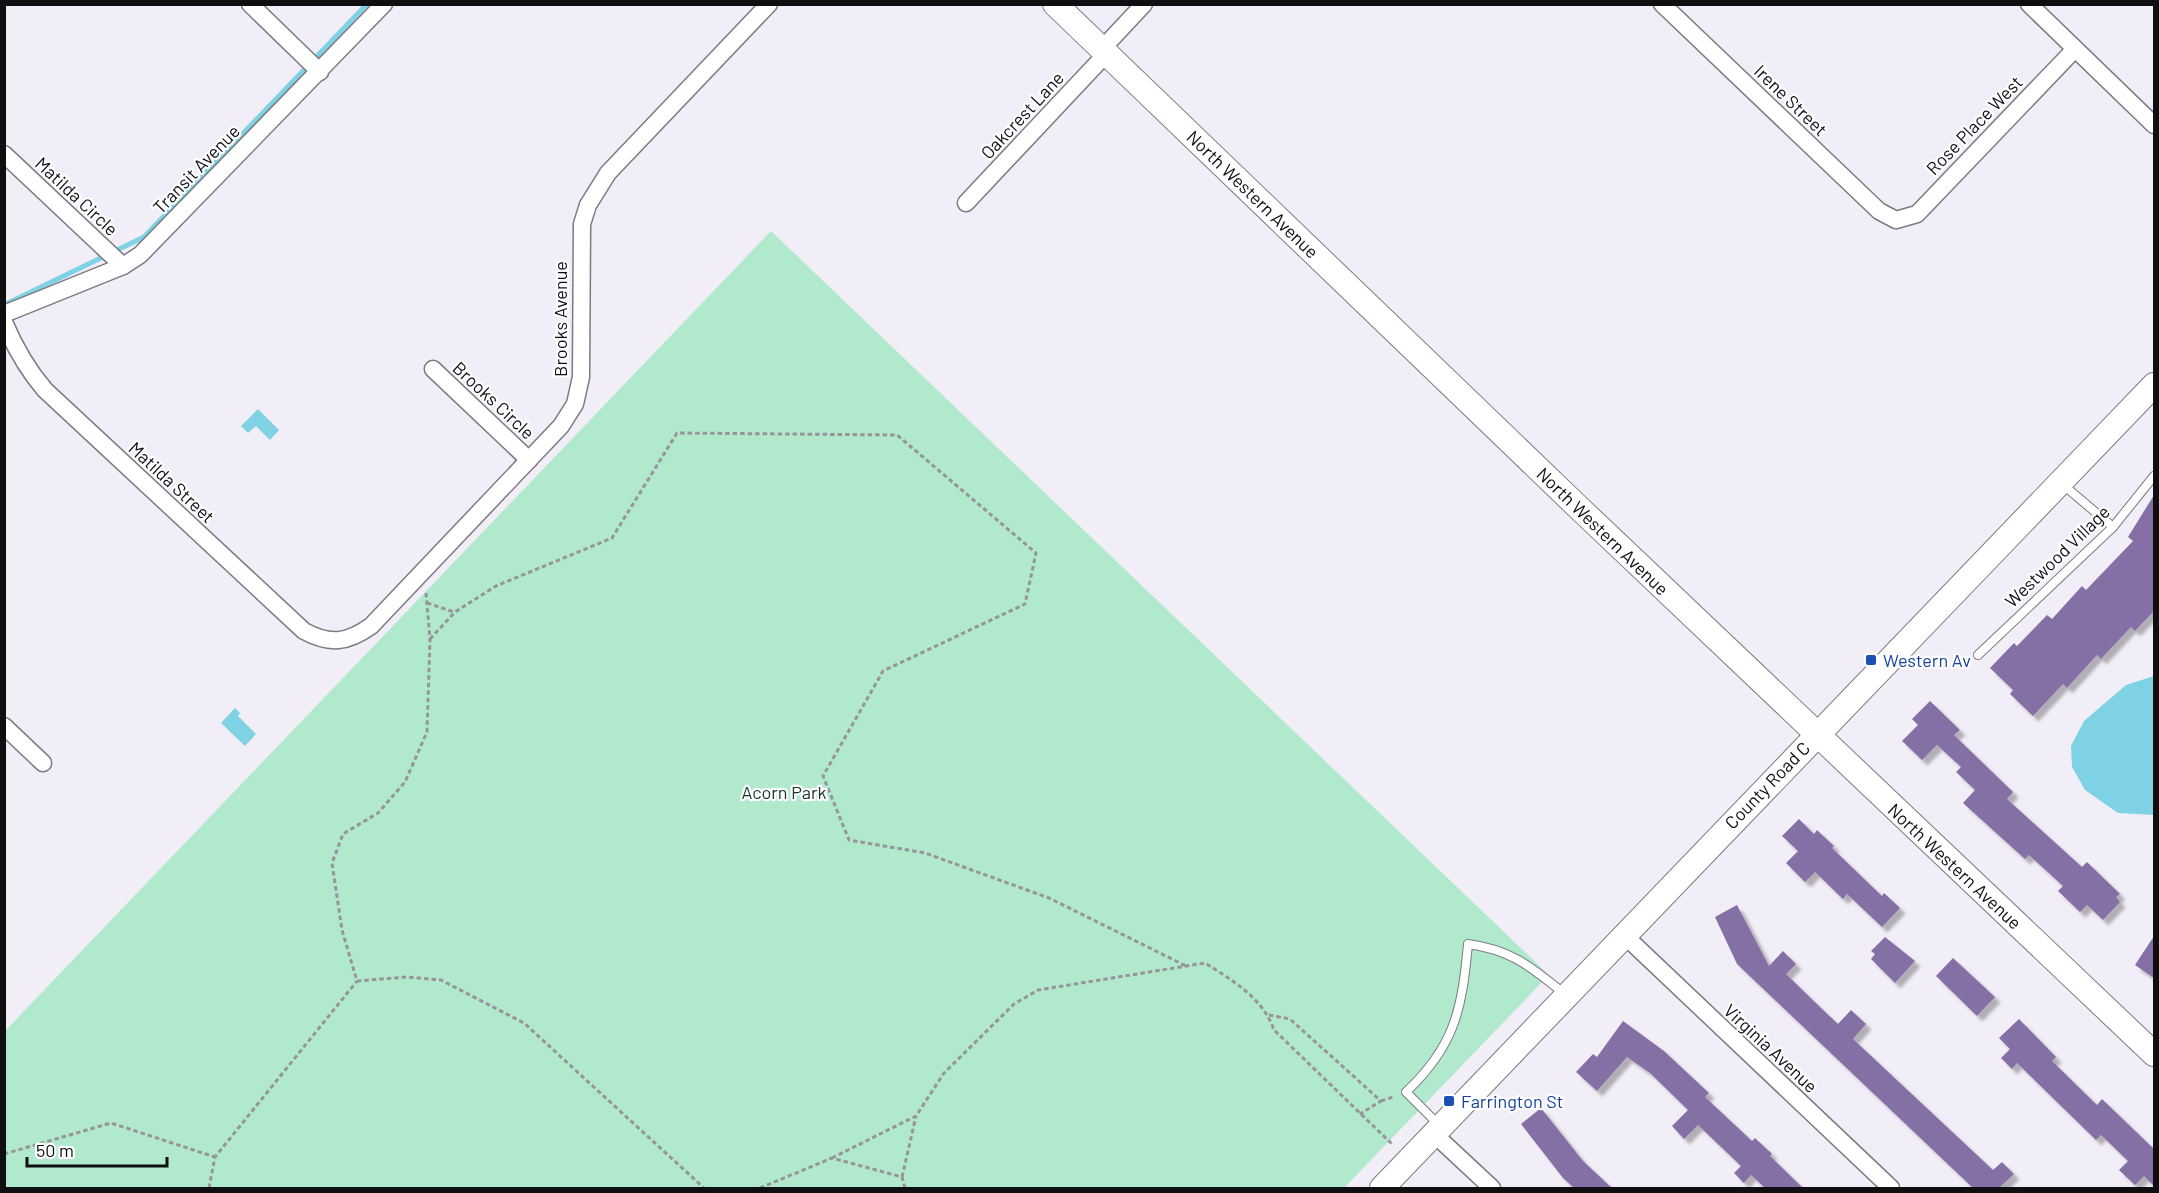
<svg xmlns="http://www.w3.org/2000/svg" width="2159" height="1193" viewBox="0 0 2159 1193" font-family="Barlow,sans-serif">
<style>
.green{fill:#b1e9cd}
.water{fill:#7fd2e3}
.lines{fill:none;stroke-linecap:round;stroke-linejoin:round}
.stream{stroke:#7fd2e3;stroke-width:5}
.building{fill:#856fa5;filter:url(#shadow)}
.lane-casing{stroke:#7d7a82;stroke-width:10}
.street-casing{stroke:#7d7a82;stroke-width:19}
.secondary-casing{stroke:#7d7a82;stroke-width:26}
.path{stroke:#97949b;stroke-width:3;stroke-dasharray:4.5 3;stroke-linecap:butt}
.lane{stroke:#fff;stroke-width:8}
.street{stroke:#fff;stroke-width:16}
.secondary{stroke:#fff;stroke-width:24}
.transit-dot{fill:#1a4fb4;stroke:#fefdff;stroke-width:2}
.labels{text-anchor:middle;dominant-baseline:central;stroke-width:4.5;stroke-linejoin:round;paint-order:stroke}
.street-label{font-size:18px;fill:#0f0e11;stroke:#fefdff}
.transit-label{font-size:18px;fill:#164399;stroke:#fefdff;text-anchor:start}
.park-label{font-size:18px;fill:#143426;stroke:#fefdff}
</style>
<defs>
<filter id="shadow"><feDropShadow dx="5.5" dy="5.5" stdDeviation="1.5" flood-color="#0004"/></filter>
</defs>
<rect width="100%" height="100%" fill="#f2eef7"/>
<!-- green -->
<path class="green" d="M771,231l778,744 -205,213h-1339l-1,-156z"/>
<!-- water -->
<g class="water">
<path d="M258,409l21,21 -9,10 -14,-14 -8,7 -7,-7z"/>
<path d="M2154,676v139l-36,-2 -33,-23 -13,-23 -1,-21 13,-25 42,-36z"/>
<path d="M235,708l5,5 -2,3 18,18 -11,12 -24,-23z"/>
</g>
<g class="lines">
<!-- stream -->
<path class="stream" d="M4,305l140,-68 223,-233"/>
</g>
<!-- building -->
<g class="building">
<path d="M2154,495v116l-19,20 -4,-4 -30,32 -4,-4 -30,33 -4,-4 -30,32 -23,-22 3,-4 -23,-22 24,-25 3,3 30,-31 5,4 30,-33 4,4 47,-49 -5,-4z"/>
<path d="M1930,701l30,29 -6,5 59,57 -6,7 75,68 5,-5 33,32 -4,3 4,5 -17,18 -16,-15 -7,7 -22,-21 5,-5 -34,-31 -4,4 -62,-56 12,-13 -19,-18 5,-5 -24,-22 -15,15 -20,-19 16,-16 -6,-6z"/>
<path d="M1799,819l15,15 3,-4 17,16 -2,2 50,48 2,-3 16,15 -18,19 -35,-33 -4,5 -28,-27 -10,10 -19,-19 12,-12 -16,-15z"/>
<path d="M1737,905l32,61 14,-15 13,13 -10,10 35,34 17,16 13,-14 15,14 -13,15 140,131 9,-8 12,12 -15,14h-26l-236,-224 -22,-47z"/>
<path d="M2154,936v42l-19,-13z"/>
<path d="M1885,937l30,24 -20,22 -24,-24 4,-5 -4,-3z"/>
<path d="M1953,958l42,39 -18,19 -41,-40z"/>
<path d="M2019,1019l37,38 -4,4 45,44 5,-6 52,50v37l-10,-10 -9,9 -16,-15 9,-9 -27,-26 -5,5 -79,-77 -5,6 -11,-11 9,-9 -11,-11z"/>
<path d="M1623,1021l41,30 45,42 -4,4 47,44 3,-3 17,16 -2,2 33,32h-38l-14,-13 -7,8 -10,-10 7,-7 -43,-41 -14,14 -12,-13 16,-16 -38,-37 -23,-16 -30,34 -21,-19 17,-18 4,3z"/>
<path d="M1541,1108l42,53 29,27h-38l-11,-10 -42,-54z"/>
</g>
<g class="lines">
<defs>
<g id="lane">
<path d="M2061,483l52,44"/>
<path d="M1978,655l135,-128 41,-51"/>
<path d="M1439,1125l-33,-33c49,-46 56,-83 62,-148 45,6 64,24 98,51"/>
</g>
<g id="street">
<path d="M250,4l70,68"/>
<path d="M1662,4l217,207 17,9 21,-6 158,-165"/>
<path d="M2029,4l125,121"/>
<path d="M1102,49l42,-45"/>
<path d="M4,154l119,112"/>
<path d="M966,203l140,-149"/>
<path d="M4,314l119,-48 17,-11 244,-251"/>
<path d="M4,322c11,26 23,47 41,68l259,241c26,14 43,12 67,-5l190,-200 14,-22 6,-27 1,-153 6,-19 20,-32 161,-169"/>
<path d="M433,369l96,91"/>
<path d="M4,726l39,37"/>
<path d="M1624,935l267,253"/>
<path d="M1434,1134l58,54"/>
</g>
<g id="secondary">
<path d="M1055,4l522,502 577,548"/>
<path d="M1382,1188l772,-803"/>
</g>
</defs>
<!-- lane casing -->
<use href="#lane" class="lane-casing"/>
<!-- street casing -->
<use href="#street" class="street-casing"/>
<!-- secondary casing -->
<use href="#secondary" class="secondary-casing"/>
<!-- path -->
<g class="path">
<path d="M426,593l4,46 -3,93 -22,50 -27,31 -35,21 -11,29 10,67 15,51 50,-4 34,3 83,43 180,165"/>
<path d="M427,603l27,9"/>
<path d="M430,639l25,-27 41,-26 116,-48 65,-105 220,2 139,118 -11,51 -142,67 -60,105 26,64 76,13 124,45 137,68"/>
<path d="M1269,1015l21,4 91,82 -21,13"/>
<path d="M1381,1101l12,-4"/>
<path d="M4,1154l107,-31 104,34"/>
<path d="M832,1158l84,-42 28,-43 70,-69 24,-14 167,-27c27,17 58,35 69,67l119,115"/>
<path d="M902,1177l14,-61"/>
<path d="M209,1188l6,-31 142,-176"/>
<path d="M760,1188l72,-30 70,19 3,11"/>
</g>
<!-- lane -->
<use href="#lane" class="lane"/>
<!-- street -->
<use href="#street" class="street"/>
<!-- secondary -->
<use href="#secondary" class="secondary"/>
</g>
<!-- markers -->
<g class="transit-dot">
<rect x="1865" y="654" width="12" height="12" rx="3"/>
<rect x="1443" y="1095" width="12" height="12" rx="3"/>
</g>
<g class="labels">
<!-- street labels -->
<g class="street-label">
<text transform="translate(1791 100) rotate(44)">Irene Street</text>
<text transform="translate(1022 115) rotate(-47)">Oakcrest Lane</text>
<text transform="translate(1974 125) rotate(-46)">Rose Place West</text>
<text transform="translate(196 169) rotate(-46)">Transit Avenue</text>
<text transform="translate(1253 194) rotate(44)">North Western Avenue</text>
<text transform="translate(77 196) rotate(43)">Matilda Circle</text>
<text transform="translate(560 319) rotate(-90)">Brooks Avenue</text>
<text transform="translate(494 400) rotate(43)">Brooks Circle</text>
<text transform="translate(172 482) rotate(43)">Matilda Street</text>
<text transform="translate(1603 531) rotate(44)">North Western Avenue</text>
<text transform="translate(2057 556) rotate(-44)">Westwood Village</text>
<text transform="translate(1767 785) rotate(-46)">County Road C</text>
<text transform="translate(1955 866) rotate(43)">North Western Avenue</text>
<text transform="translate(1771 1048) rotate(43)">Virginia Avenue</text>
</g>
<!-- transit labels -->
<g class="transit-label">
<text x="1883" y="660">Western Av</text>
<text x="1461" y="1101">Farrington St</text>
</g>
<!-- park labels -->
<g class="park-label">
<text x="784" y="792">Acorn Park</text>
</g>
</g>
<!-- border -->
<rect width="2159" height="1193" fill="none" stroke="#0f0e11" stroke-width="12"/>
<!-- scale -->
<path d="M27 1157v9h140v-9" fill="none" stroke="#0f0e11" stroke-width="3"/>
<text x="36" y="1157" font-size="18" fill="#0f0e11" stroke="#fefdff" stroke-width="4.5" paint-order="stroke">50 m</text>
</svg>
